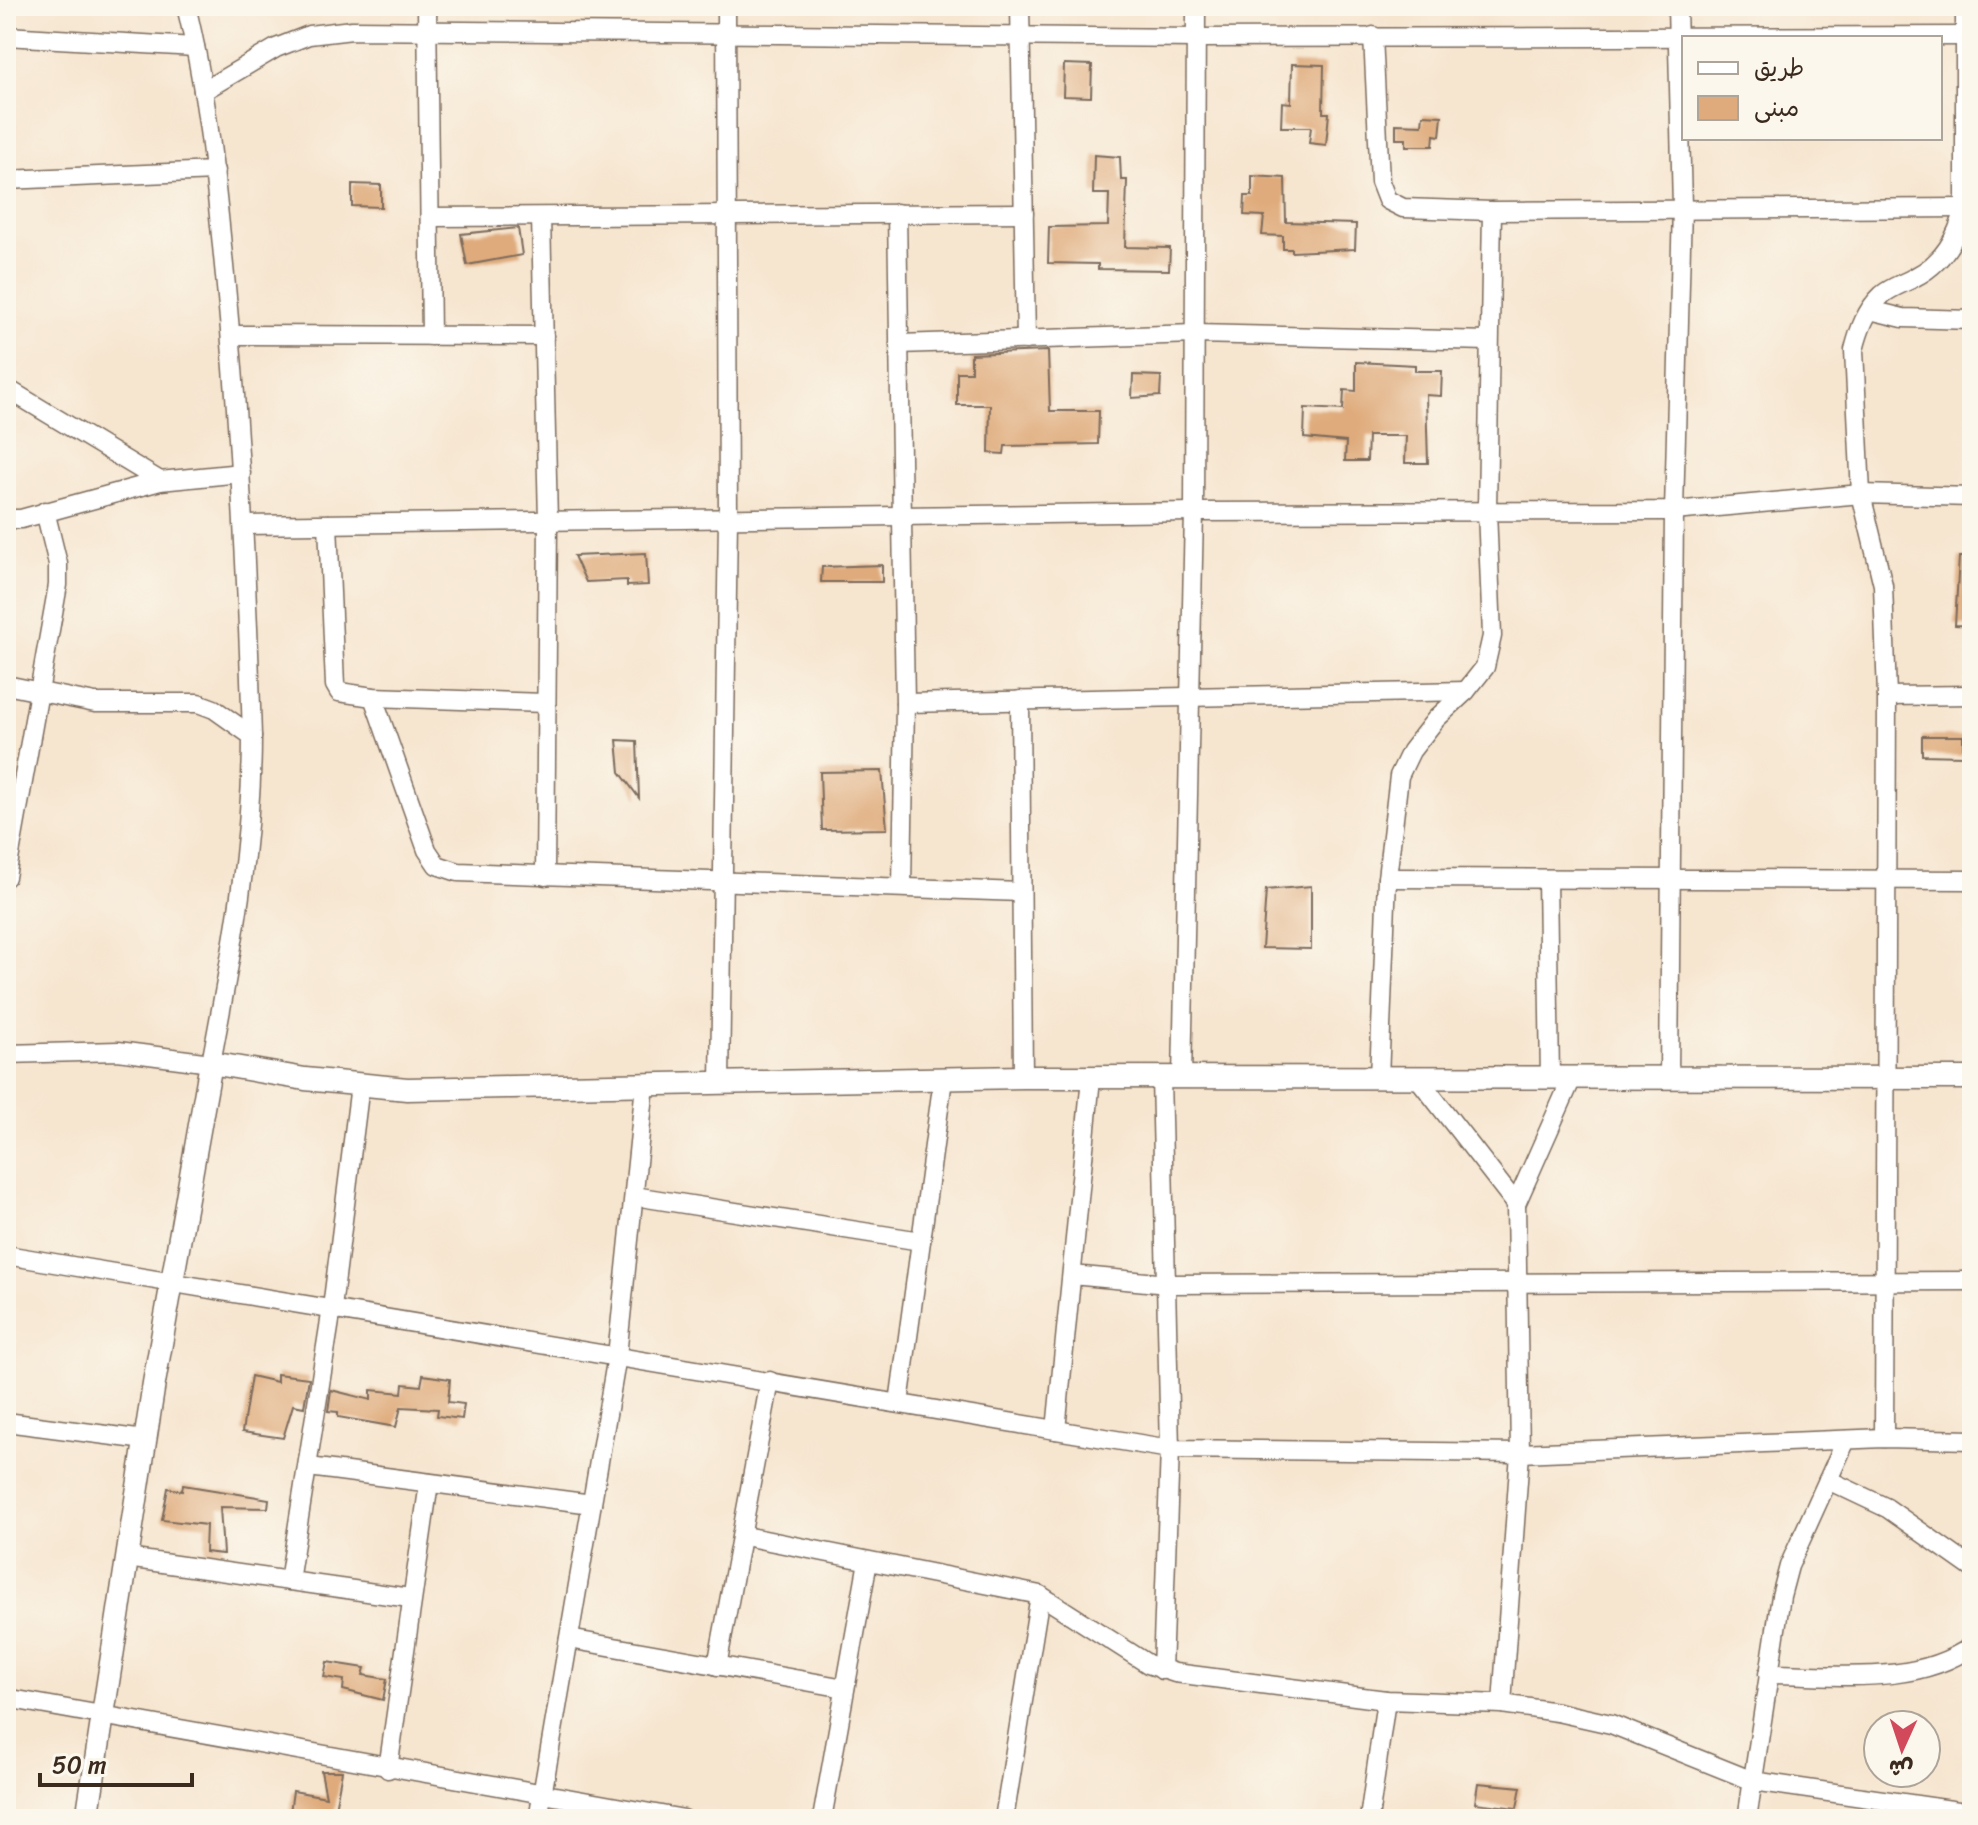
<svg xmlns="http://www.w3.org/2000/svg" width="1978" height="1825" viewBox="0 0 1978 1825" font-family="Sriracha,'Playpen Sans Arabic',sans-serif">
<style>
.building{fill:#dfab7c}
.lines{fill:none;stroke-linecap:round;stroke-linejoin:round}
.minor-casing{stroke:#7c6b5c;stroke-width:21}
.tertiary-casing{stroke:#7c6b5c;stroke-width:25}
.minor{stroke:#fff;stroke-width:18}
.tertiary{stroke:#fff;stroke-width:22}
</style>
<rect width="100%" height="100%" fill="#fbf7ec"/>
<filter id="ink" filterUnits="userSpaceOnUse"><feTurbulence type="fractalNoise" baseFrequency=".0125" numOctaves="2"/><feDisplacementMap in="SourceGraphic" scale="16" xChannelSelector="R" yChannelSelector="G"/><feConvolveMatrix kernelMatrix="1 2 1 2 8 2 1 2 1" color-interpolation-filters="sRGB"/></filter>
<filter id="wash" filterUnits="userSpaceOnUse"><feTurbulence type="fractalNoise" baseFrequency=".006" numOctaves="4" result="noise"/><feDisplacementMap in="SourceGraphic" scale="32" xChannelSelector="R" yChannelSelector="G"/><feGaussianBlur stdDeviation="1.8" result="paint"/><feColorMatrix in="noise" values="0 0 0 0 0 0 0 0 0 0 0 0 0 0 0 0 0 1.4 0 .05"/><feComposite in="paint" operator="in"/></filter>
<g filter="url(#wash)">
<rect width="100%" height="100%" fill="#f6e5cf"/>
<g id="blocks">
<!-- building -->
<g class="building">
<path d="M1064,64l28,1 -1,32 -28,-1z"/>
<path d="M1292,64l32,1 -1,48h6l-3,32 -17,-2 2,-16h-30l1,-25 9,1z"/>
<path d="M1423,115l19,1 -2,20 -6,-1 -1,11h-27v-7h-10v-15l26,1z"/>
<path d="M1094,155l26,2 1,23h6l-2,67 45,1 -1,22 -71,-1v-5l-50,-1 1,-36 59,-1 1,-32h-16z"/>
<path d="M1252,176l33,2 1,44 70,2 -1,25 -63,3v-3h-9v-13l-21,-1 2,-19 -20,-1 1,-19h7z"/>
<path d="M352,184l29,1v22l-29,-1z"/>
<path d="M518,228l4,27 -55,10 -6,-31z"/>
<path d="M1048,351l2,60h49l-1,33 -93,2 -1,8 -15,-1 1,-48h-33v-33h14v-18z"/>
<path d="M1356,362l59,3v6h27l-1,25 -15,-1 2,68h-23l1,-27h-38l-1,25h-22l1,-19 -42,-4 1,-30 38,2 1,-20 12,1z"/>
<path d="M1133,375l28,1 -1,20 -28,2z"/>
<path d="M646,553l2,32 -21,1v-6l-41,2 -12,-26z"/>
<path d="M1959,557h13v69l-17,-1z"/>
<path d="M882,565v17h-61l1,-15z"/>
<path d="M1922,736h41v20l-41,-1z"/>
<path d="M617,740l20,1 2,57 -19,-26z"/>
<path d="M882,771l5,58 -65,1 -2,-58z"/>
<path d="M1311,886v63l-49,-1 4,-58z"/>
<path d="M277,1374l32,4 -5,29 -11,-2 -10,33 -41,-6 9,-56 26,6z"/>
<path d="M423,1375l27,4 -2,23 16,2 -2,15 -25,-3 1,-7 -37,-2 -5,20 -58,-10v-5l-10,-1 3,-21 40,10v-10l31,3 1,-9 18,2z"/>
<path d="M183,1485l86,14 -1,9 -48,-1 3,47 -18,-2 1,-27 -44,-5 6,-32 14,3z"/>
<path d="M327,1662l38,6 -2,7 24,4 -4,21 -40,-10 1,-10 -20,-3z"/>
<path d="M321,1771h21l-9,48h-44l4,-28 33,6z"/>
<path d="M1478,1783l43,4 -4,21 -42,-5z"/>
</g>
</g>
</g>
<g filter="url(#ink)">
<use href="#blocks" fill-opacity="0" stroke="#7c6b5c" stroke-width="2"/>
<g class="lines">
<defs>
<g id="minor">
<path d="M186,6c22,89 30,179 39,270 15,153 22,306 27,460"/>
<path d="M427,6l4,330"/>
<path d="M1020,6l6,334"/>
<path d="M6,36l189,11"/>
<path d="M1373,36l7,146 7,18 16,8 89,3 473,-3"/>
<path d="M203,91l73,-43 33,-13 43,-5 845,8 775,-2"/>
<path d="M6,180l209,-9"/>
<path d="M897,213l8,490 -3,184"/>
<path d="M431,217l593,-4"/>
<path d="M541,217l7,304 -3,355"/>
<path d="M1870,310l33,8 69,2"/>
<path d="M231,335l313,1"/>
<path d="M899,344l296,-10 294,7"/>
<path d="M6,388l154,93"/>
<path d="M6,519h15l139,-38 81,-8"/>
<path d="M328,524l7,161 4,7 34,5 172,6"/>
<path d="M245,525l949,-13 480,-1 187,-17 111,3"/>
<path d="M6,685l89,18h103l16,6 38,27c0,113 -20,216 -41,327l-93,-12 -112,3"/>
<path d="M1887,696l85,-1"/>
<path d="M373,697l54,153 10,15 21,7 563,20"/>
<path d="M1020,700l3,377"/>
<path d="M905,703l561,-12"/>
<path d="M6,877l52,-292v-21l-13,-53"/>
<path d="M1387,878l585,2"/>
<path d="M1547,879l3,199"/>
<path d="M1669,1077l5,-566 8,-304 -5,-201"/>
<path d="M1161,1078l9,371 -8,221"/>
<path d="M1182,1078l12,-566 2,-506"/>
<path d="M1379,1078l8,-200 12,-102 12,-25 25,-32 30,-28 19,-24 7,-31 -5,-126 5,-299"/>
<path d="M1418,1078l98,126"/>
<path d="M720,1083l8,-565 -2,-512"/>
<path d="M634,1196l287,45"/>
<path d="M6,1255l1164,194 350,4 364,-15 88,2"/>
<path d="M1072,1275l96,9 804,-3"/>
<path d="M899,1403l44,-324"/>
<path d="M6,1422l139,18"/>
<path d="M1056,1430l35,-352"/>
<path d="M1884,1438l3,-742 -4,-111 -22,-91 -7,-144c5,-20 12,-40 28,-55 9,-8 23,-12 33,-18 28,-14 42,-39 50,-69v-202"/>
<path d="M309,1467l283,37"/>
<path d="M1828,1480l59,28 85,60"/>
<path d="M744,1536l296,59 108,69 27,9 211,27 116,4 55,8 54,12 142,57 219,32"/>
<path d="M127,1558l283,40"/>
<path d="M289,1581l43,-273 28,-223"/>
<path d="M569,1639l276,49"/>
<path d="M717,1666l53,-285"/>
<path d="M1768,1674c66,0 147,13 204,-28"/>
<path d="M6,1698l678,121"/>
<path d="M1502,1704l18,-251 -4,-249 56,-126"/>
<path d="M388,1769l41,-286"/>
<path d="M538,1819l79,-463 28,-271"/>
<path d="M822,1819l46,-258"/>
<path d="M1004,1819l36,-224"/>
<path d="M1369,1819l17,-119"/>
<path d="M1747,1819l34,-223 8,-30 57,-126"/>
</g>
<path id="tertiary" d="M87,1819l67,-436 57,-320 94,16 102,10 616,-12 949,1"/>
</defs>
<!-- minor casing -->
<use href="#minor" class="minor-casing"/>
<!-- tertiary casing -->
<use href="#tertiary" class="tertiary-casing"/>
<!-- minor -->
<use href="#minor" class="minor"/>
<!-- tertiary -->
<use href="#tertiary" class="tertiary"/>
</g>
</g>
<!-- margin -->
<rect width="1978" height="1825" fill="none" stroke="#fbf7ec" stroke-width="32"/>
<!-- legend -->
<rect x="1682" y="36" width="260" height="104" fill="#fbf7ec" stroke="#aea59a" stroke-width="2"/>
<rect x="1698" y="62" width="40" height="12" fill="#ffffff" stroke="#aea59a" stroke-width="2"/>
<text x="1754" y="76" font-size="24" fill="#3b2a1e">طريق</text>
<rect x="1698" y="96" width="40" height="24" fill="#dfab7c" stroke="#aea59a" stroke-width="2"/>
<text x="1754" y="116" font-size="24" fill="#3b2a1e">مبنى</text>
<!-- north arrow -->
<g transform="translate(1902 1749) rotate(183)"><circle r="38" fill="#fbf7ec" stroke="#aea59a" stroke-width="2"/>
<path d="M0-6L14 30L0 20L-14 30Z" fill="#d1495b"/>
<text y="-12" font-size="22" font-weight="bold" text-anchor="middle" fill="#3b2a1e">ش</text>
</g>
<!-- scale -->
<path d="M40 1773v12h152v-12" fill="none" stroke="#3b2a1e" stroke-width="4"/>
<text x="52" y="1773" font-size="24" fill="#3b2a1e" stroke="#fbf7ec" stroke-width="6" paint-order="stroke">50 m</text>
</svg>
